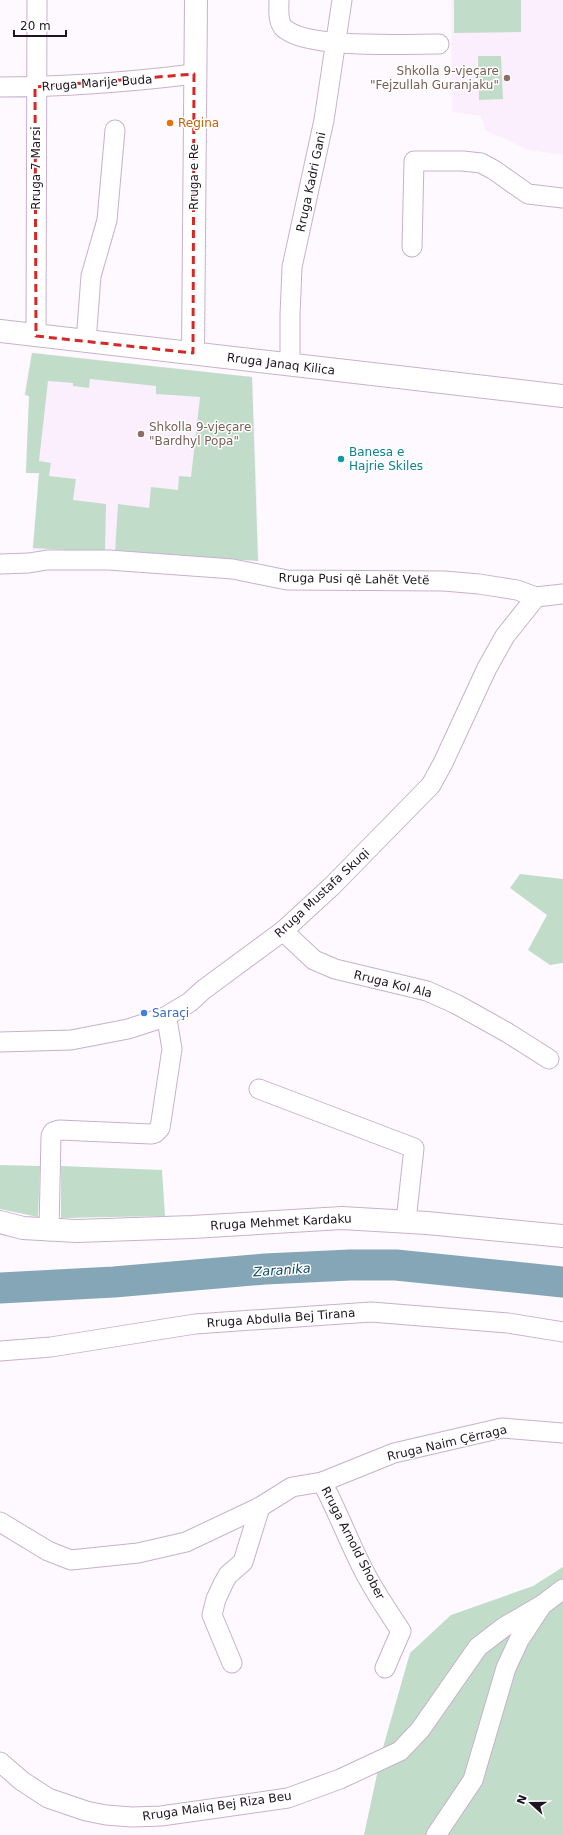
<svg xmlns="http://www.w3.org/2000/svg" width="563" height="1835" viewBox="0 0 563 1835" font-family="'DejaVu Sans',sans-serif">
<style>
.built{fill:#fbeffe}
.green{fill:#c1ddc9}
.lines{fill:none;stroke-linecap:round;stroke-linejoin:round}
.river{stroke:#85a6b6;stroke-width:31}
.minor-casing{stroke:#c8b0cd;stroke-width:21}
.tertiary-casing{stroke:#c8b0cd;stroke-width:24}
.secondary-casing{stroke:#c8b0cd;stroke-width:24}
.minor{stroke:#fff;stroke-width:19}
.tertiary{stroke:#fff;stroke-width:22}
.secondary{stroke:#fff;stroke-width:22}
.marked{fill:none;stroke:#d62828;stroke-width:3;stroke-dasharray:8 5;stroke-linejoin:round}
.education-dot{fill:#8d6e63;stroke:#fff;stroke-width:1.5}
.food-dot{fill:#e8710a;stroke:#fff;stroke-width:1.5}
.culture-dot{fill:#0f9aa8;stroke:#fff;stroke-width:1.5}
.shop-dot{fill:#3f7fe0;stroke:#fff;stroke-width:1.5}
.labels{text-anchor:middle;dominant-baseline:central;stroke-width:3;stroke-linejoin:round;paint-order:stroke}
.education-label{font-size:12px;fill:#785e54;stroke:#fff;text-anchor:end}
.street-label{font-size:12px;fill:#1e1520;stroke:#fff}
.food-label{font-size:12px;fill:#c56008;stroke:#fff;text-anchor:start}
.culture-label{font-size:12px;fill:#0d838f;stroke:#fff;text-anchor:start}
.shop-label{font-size:12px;fill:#366cbe;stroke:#fff;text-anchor:start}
.water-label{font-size:13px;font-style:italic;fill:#0c4d65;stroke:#fff}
</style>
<rect width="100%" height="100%" fill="#fef9ff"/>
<!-- built -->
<g class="built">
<path d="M451,0h112v155l-34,-5 -44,-20 -4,-14 -29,-4z"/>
<path d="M31,352l222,25 6,185 -227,-12 7,-76 -14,-1 4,-77 -5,-1z"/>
</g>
<!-- green -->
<g class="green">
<path d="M454,0h67v32l-67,1z"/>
<path d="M478,56h23l2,43 -24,1z"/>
<path d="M32,353l220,24 6,184 -143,-9 3,-48 31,4 2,-21 27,3 1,-14 12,1 9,-80 -44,-3v-8l-66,-7 -1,9 -16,-2v-3l-25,-2 -9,80 12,2 -2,13 27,3 -3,21 33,4 -1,48 -72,-4 6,-75h-13l3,-77 -4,-1z"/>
<path d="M520,874l43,5v84l-13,2 -22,-15 19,-35 -37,-27z"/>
<path d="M0,1165l40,1 -2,51 -38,-8z"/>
<path d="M61,1166l101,4 3,46 -104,2z"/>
<path d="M563,1567v268h-199l18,-84 28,-98 41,-38 82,-29z"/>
</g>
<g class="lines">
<!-- river -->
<path class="river" d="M0,1288l114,-6 151,-13 85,-4h46l167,17"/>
<defs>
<g id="minor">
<path d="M279,0c0,9 -2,23 6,29 24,20 120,15 154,15"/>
<path d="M0,87c65,0 130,-5 194,-13"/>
<path d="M412,247l2,-86h49l18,2 13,7 34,24 35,4"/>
<path d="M36,336l1,-336"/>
<path d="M86,342l5,-66 16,-56 8,-90"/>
<path d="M290,365v-50l2,-48 32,-147 18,-120"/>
<path d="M0,564l29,-1 18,-3h62l124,9 54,11 157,1 35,3 38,6 19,7 27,-3"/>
<path d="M283,931l31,29 21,9 92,22 29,13 52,29 41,26"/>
<path d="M0,1042l71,-2 57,-11 37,-12 25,-15 13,-12 80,-59 49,-45 99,-101 12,-22 44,-95 18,-32 31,-39"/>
<path d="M259,1089l155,59 -8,73"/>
<path d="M49,1231l2,-95 2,-4 6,-2 92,4 4,-1 5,-5 12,-79 -4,-24 -3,-8"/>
<path d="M0,1351l51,-4 144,-23 176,-12 137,11 55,9"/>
<path d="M322,1482c13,24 23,50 35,75 12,26 28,50 44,74l-16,37"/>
<path d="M0,1522l48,29 23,9 67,-7 48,-11 74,-35 32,-20 30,-5 72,-29 108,-25 61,5"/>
<path d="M232,1663l-20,-48 4,-16 7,-15 5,-9 15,-13 17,-55"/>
<path d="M0,1762l22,19 26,17 38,13 20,4 26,2 29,-1 127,-18 52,-19 60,-28 20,-21 58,-83 26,-20 38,-22"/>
<path d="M436,1835l37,-55 33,-112 13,-28 23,-35 21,-16"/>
</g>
<g id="tertiary">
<path d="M0,331l563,65"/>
<path d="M193,353l3,-353"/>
</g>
<path id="secondary" d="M0,1222l23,6 54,3 115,-4 150,-9 85,5 136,13"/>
</defs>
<!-- minor casing -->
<use href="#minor" class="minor-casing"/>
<!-- tertiary casing -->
<use href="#tertiary" class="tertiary-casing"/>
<!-- secondary casing -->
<use href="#secondary" class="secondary-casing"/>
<!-- minor -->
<use href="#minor" class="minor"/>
<!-- tertiary -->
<use href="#tertiary" class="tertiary"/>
<!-- secondary -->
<use href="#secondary" class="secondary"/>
</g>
<!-- marked area -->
<path class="marked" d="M194,74l-1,279 -157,-17 -1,-249z"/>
<!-- markers -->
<g class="education-dot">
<circle cx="507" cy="78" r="4"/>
<circle cx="141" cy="434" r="4"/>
</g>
<circle class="food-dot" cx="170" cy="123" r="4"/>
<circle class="culture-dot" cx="341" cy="459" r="4"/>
<circle class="shop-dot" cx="144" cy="1013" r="4"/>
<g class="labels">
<!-- education labels -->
<g class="education-label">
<text x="499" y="71">Shkolla 9-vjeçare<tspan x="499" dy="14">"Fejzullah Guranjaku"</tspan></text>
<text x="149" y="427" text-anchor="start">Shkolla 9-vjeçare<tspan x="149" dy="14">"Bardhyl Popa"</tspan></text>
</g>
<!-- street labels -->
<g class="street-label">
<text transform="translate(97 83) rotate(-4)">Rruga Marije Buda</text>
<text transform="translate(36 168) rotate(-90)">Rruga 7 Marsi</text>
<text transform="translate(194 177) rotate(-90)">Rruga e Re</text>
<text transform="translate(311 182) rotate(-78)">Rruga Kadri Gani</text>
<text transform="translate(281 364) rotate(7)">Rruga Janaq Kilica</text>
<text transform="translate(354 579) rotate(1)">Rruga Pusi që Lahët Vetë</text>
<text transform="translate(322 893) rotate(-43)">Rruga Mustafa Skuqi</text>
<text transform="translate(393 984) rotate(14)">Rruga Kol Ala</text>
<text transform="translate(281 1222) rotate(-3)">Rruga Mehmet Kardaku</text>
<text transform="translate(281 1318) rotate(-4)">Rruga Abdulla Bej Tirana</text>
<text transform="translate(447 1443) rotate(-13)">Rruga Naim Çërraga</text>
<text transform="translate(353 1543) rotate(63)">Rruga Arnold Shober</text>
<text transform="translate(217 1806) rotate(-8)">Rruga Maliq Bej Riza Beu</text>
</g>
<!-- food labels -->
<g class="food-label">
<text x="178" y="123">Regina</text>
</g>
<!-- culture labels -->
<g class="culture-label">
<text x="349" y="452">Banesa e<tspan x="349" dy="14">Hajrie Skiles</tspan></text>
</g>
<!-- shop labels -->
<g class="shop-label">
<text x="152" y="1013">Saraçi</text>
</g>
<!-- water labels -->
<g class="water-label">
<text transform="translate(282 1270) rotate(-4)">Zaranika</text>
</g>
</g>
<!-- north arrow -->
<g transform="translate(531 1803) rotate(291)" stroke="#ffffff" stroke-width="3" paint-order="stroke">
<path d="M0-3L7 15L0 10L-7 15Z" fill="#1e1520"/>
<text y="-6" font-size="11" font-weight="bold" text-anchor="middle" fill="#1e1520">N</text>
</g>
<!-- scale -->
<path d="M14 30v6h52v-6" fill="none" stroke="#1e1520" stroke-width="2"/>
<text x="20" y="30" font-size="12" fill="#1e1520" stroke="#ffffff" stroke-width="3" paint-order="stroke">20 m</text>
</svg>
